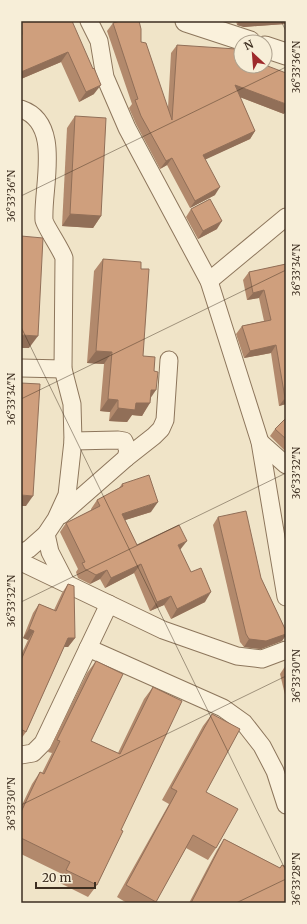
<svg xmlns="http://www.w3.org/2000/svg" width="307" height="924" viewBox="0 0 307 924" font-family="Merriweather,serif">
<style>
.lines{fill:none;stroke-linecap:round;stroke-linejoin:round}
.minor-casing{stroke:#8d765c;stroke-width:19}
.tertiary-casing{stroke:#8d765c;stroke-width:23}
.minor{stroke:#faf1dc;stroke-width:17}
.tertiary{stroke:#faf1dc;stroke-width:21}
.wall{fill:#b2896c}
.shaded-wall{fill:#916f58}
.building{fill:#cf9f7d;stroke:#916f58}
.ticks{fill:none;stroke:#3d2e20;stroke-width:1;stroke-opacity:0.45}
.neatline{fill:none;stroke:#3d2e20;stroke-width:1.5}
.ticks-label{font-size:10px;text-anchor:middle;fill:#3d2e20}
</style>
<rect width="100%" height="100%" fill="#f0e4c8"/>
<g class="lines">
<defs>
<g id="minor">
<path d="M89,21l10,20 6,36 22,51 82,153 51,161 26,155"/>
<path d="M21,109c42,14 21,78 23,111 1,6 17,29 20,38l-1,111 9,35 1,37 -6,54 -11,24 -10,15 -17,15 -8,4"/>
<path d="M209,281l77,-64"/>
<path d="M21,368l42,1"/>
<path d="M260,442l26,23"/>
<path d="M126,458l28,-22 7,-7 4,-9 4,-60"/>
<path d="M61,515l65,-57 2,-8 -4,-9 -6,-1 -45,1"/>
<path d="M46,534l4,18 16,31"/>
<path d="M21,562l142,68 74,26 25,3 24,-9"/>
<path d="M88,648l135,60 21,15 18,23 13,25 11,34"/>
<path d="M21,755l12,-2 10,-10 66,-139"/>
</g>
<g id="tertiary">
<path d="M186,21l64,21"/>
<path d="M265,47l21,7"/>
</g>
</defs>
<!-- minor casing -->
<use href="#minor" class="minor-casing"/>
<!-- tertiary casing -->
<use href="#tertiary" class="tertiary-casing"/>
<!-- minor -->
<use href="#minor" class="minor"/>
<!-- tertiary -->
<use href="#tertiary" class="tertiary"/>
</g>
<!-- wall -->
<g class="wall">
<path d="M21,21h51l22,73 -15,8 -18,-40 -40,17z"/>
<path d="M236,21h50v12l-1,-9 -41,3 -7,-2z"/>
<path d="M113,23l28,19 27,66 3,-55 6,-8 58,9 49,60 -44,-17 15,34 -5,8 -45,20 10,36 -25,13 -23,-43 -7,4 -24,-45 -7,-16 3,-4 -25,-73z"/>
<path d="M75,116l26,100 -8,12 -31,-2 5,-98z"/>
<path d="M191,209l26,20 -19,10 -12,-22z"/>
<path d="M103,259l38,10 2,87 8,43 -9,17 -10,-1 -5,7 -18,-1 1,-9 -10,-1 4,-47 -17,-1 7,-92z"/>
<path d="M286,264v140l-7,2 -8,-53 -27,5 -8,-24 6,-8 22,-5 -5,-23 -12,2 -4,-20 6,-8z"/>
<path d="M286,418v34l-16,-16 5,-7z"/>
<path d="M122,484l29,28 -26,8 12,25 43,5 25,52 -34,17 -7,-14 -14,6 -16,-38 -29,15 -5,-9 -10,5 -12,-6 -2,-6 2,-3 -18,-37 6,-9 25,-13v-1l6,-9 22,-12z"/>
<path d="M218,517l43,61 25,53v4l-4,6 -21,8 -17,-2 -4,-5 -27,-117z"/>
<path d="M68,584l7,54 -7,9h-4l-38,85 -5,7v-84l7,-15 -5,-2 10,-25 6,-9 15,6 8,-17z"/>
<path d="M96,661l-5,80 27,12 26,-54 9,-12 -32,143 -24,55 -9,12 -30,-15 4,-8 -41,-20v-47l11,-23 8,-12 2,1 10,-20 -4,-1 39,-79z"/>
<path d="M286,665v34l-6,-25z"/>
<path d="M212,714l-6,78 10,56 -8,12 -22,-12 -31,55h-28l-10,-6 52,-93 -7,-4 41,-74z"/>
<path d="M224,839l56,29 2,-3 4,38h-97l28,-53z"/>
</g>
<!-- shaded-wall -->
<g class="shaded-wall">
<path d="M239,21h47v1l-1,2 -41,3 -7,-2z"/>
<path d="M68,52l-7,10 -40,17v-7z"/>
<path d="M101,85l-7,9 -15,8 7,-10z"/>
<path d="M235,85l51,19v7l-2,3 -55,-21z"/>
<path d="M255,131l-5,8 -52,24 5,-8z"/>
<path d="M172,158l-5,7 -7,4 6,-8z"/>
<path d="M220,187l-5,8 -25,13 5,-7z"/>
<path d="M70,214l31,2 -8,12 -31,-2z"/>
<path d="M222,221l-5,8 -19,10 5,-8z"/>
<path d="M264,290l-5,8 -12,2 6,-7z"/>
<path d="M21,335l17,1 -9,12h-8z"/>
<path d="M276,345l-5,8 -27,5 6,-7z"/>
<path d="M96,351l16,1 -8,12 -17,-1z"/>
<path d="M151,390h5l-8,12z"/>
<path d="M285,398h1v6l-7,2z"/>
<path d="M108,399l10,1 -8,12 -10,-1z"/>
<path d="M136,403h14l-8,13 -10,-1 -5,7 -18,-1 9,-13z"/>
<path d="M21,495l12,1 -7,10h-5z"/>
<path d="M158,502l-7,10 -35,11 6,-9z"/>
<path d="M187,541l-7,9 -2,-5z"/>
<path d="M141,564l-7,9 -29,15 6,-10z"/>
<path d="M107,570l-7,9 -10,5 6,-9z"/>
<path d="M211,592l-6,10 -34,17 6,-10z"/>
<path d="M171,596l-7,9 -14,6 7,-9z"/>
<path d="M29,629l5,2 -6,9 -5,-2z"/>
<path d="M286,634v1l-4,6 -21,8 -17,-2 5,-8z"/>
<path d="M68,638h7l-7,9h-6z"/>
</g>
<!-- building -->
<g class="building">
<path d="M22,21h50l21,48 1,-1 7,17 -15,7 -18,-40 -47,20v-36l1,-2 -1,-10z"/>
<path d="M120,21h19l2,8v13l5,1 26,77 5,-75 59,4 -1,5 6,3v9h24v-1l21,8v31l-51,-19 20,46 -52,24 17,32 -25,14 -23,-43 -6,3 -25,-45 -6,-16 3,-1 -25,-76z"/>
<path d="M75,116l31,2 -5,98 -31,-2z"/>
<path d="M210,199l12,22 -19,10 -12,-22z"/>
<path d="M21,236l22,2 -5,98 -17,-1z"/>
<path d="M103,259l38,3v7h8l-6,87 12,1 -1,14 4,1 -2,18h-5l-1,13h-14l-1,7 -17,-2v-8l-10,-1 4,-47 -16,-1z"/>
<path d="M286,264v134h-1l-9,-53 -26,6 -8,-25 29,-6 -7,-30 -11,3 -4,-21z"/>
<path d="M21,383l19,1 -7,112 -12,-1z"/>
<path d="M286,418v21l-11,-10z"/>
<path d="M149,475l9,27 -36,12 15,31 42,-20 8,16 -9,4 13,27 10,-4 10,24 -34,17 -6,-13 -14,6 -16,-38 -30,14 -4,-8 -11,5 -11,-6 -3,-6 3,-1 -19,-39 34,-17 -3,-6 26,-14 -1,-2z"/>
<path d="M246,511l15,67 25,53v3l-20,7 -17,-2 -3,-5 -28,-117z"/>
<path d="M68,584l6,2 1,52h-7l-42,94 -5,-3v-69l13,-29 -5,-2 10,-25 17,7z"/>
<path d="M96,661l27,13 -32,67 29,13 33,-67 29,14 -61,129 2,1 -26,54 -31,-15 4,-8 -49,-24v-26l19,-40 4,2 16,-33 -3,-1z"/>
<path d="M212,714l28,15 -34,63 32,17 -22,39 -23,-13 -37,67 -30,-17 51,-94 -6,-3z"/>
<path d="M224,839l56,29 2,-3 4,2v36h-95z"/>
</g>
<!-- ticks -->
<path class="ticks" d="M281,21l5,10M21,196l265,-129M21,327l265,544M21,399l265,-129M21,602l265,-129M21,805l265,-129M236,903l50,-24"/>
<!-- border -->
<rect width="307" height="924" fill="none" stroke="#f7eed8" stroke-width="44"/>
<!-- north arrow -->
<g transform="translate(253 54) rotate(334)"><circle r="19" fill="#f7eed8" stroke="#ada18e"/>
<path d="M0-3L7 15L0 10L-7 15Z" fill="#9e2a2b"/>
<text y="-6" font-size="11" font-weight="bold" text-anchor="middle" fill="#3d2e20">N</text>
</g>
<!-- scale -->
<path d="M36 882v6h59v-6" fill="none" stroke="#3d2e20" stroke-width="2"/>
<text x="42" y="882" font-size="12" fill="#3d2e20" stroke="#f7eed8" stroke-width="3" paint-order="stroke">20 m</text>
<rect x="22" y="22" width="263" height="880" class="neatline"/>
<g class="ticks-label">
<text transform="translate(296 67) rotate(-90)" y="4">36°33'36"N</text>
<text transform="translate(11 196) rotate(-90)" y="4">36°33'36"N</text>
<text transform="translate(296 270) rotate(-90)" y="4">36°33'34"N</text>
<text transform="translate(11 399) rotate(-90)" y="4">36°33'34"N</text>
<text transform="translate(296 473) rotate(-90)" y="4">36°33'32"N</text>
<text transform="translate(11 601) rotate(-90)" y="4">36°33'32"N</text>
<text transform="translate(296 676) rotate(-90)" y="4">36°33'30"N</text>
<text transform="translate(11 804) rotate(-90)" y="4">36°33'30"N</text>
<text transform="translate(296 879) rotate(-90)" y="4">36°33'28"N</text>
</g>
</svg>
